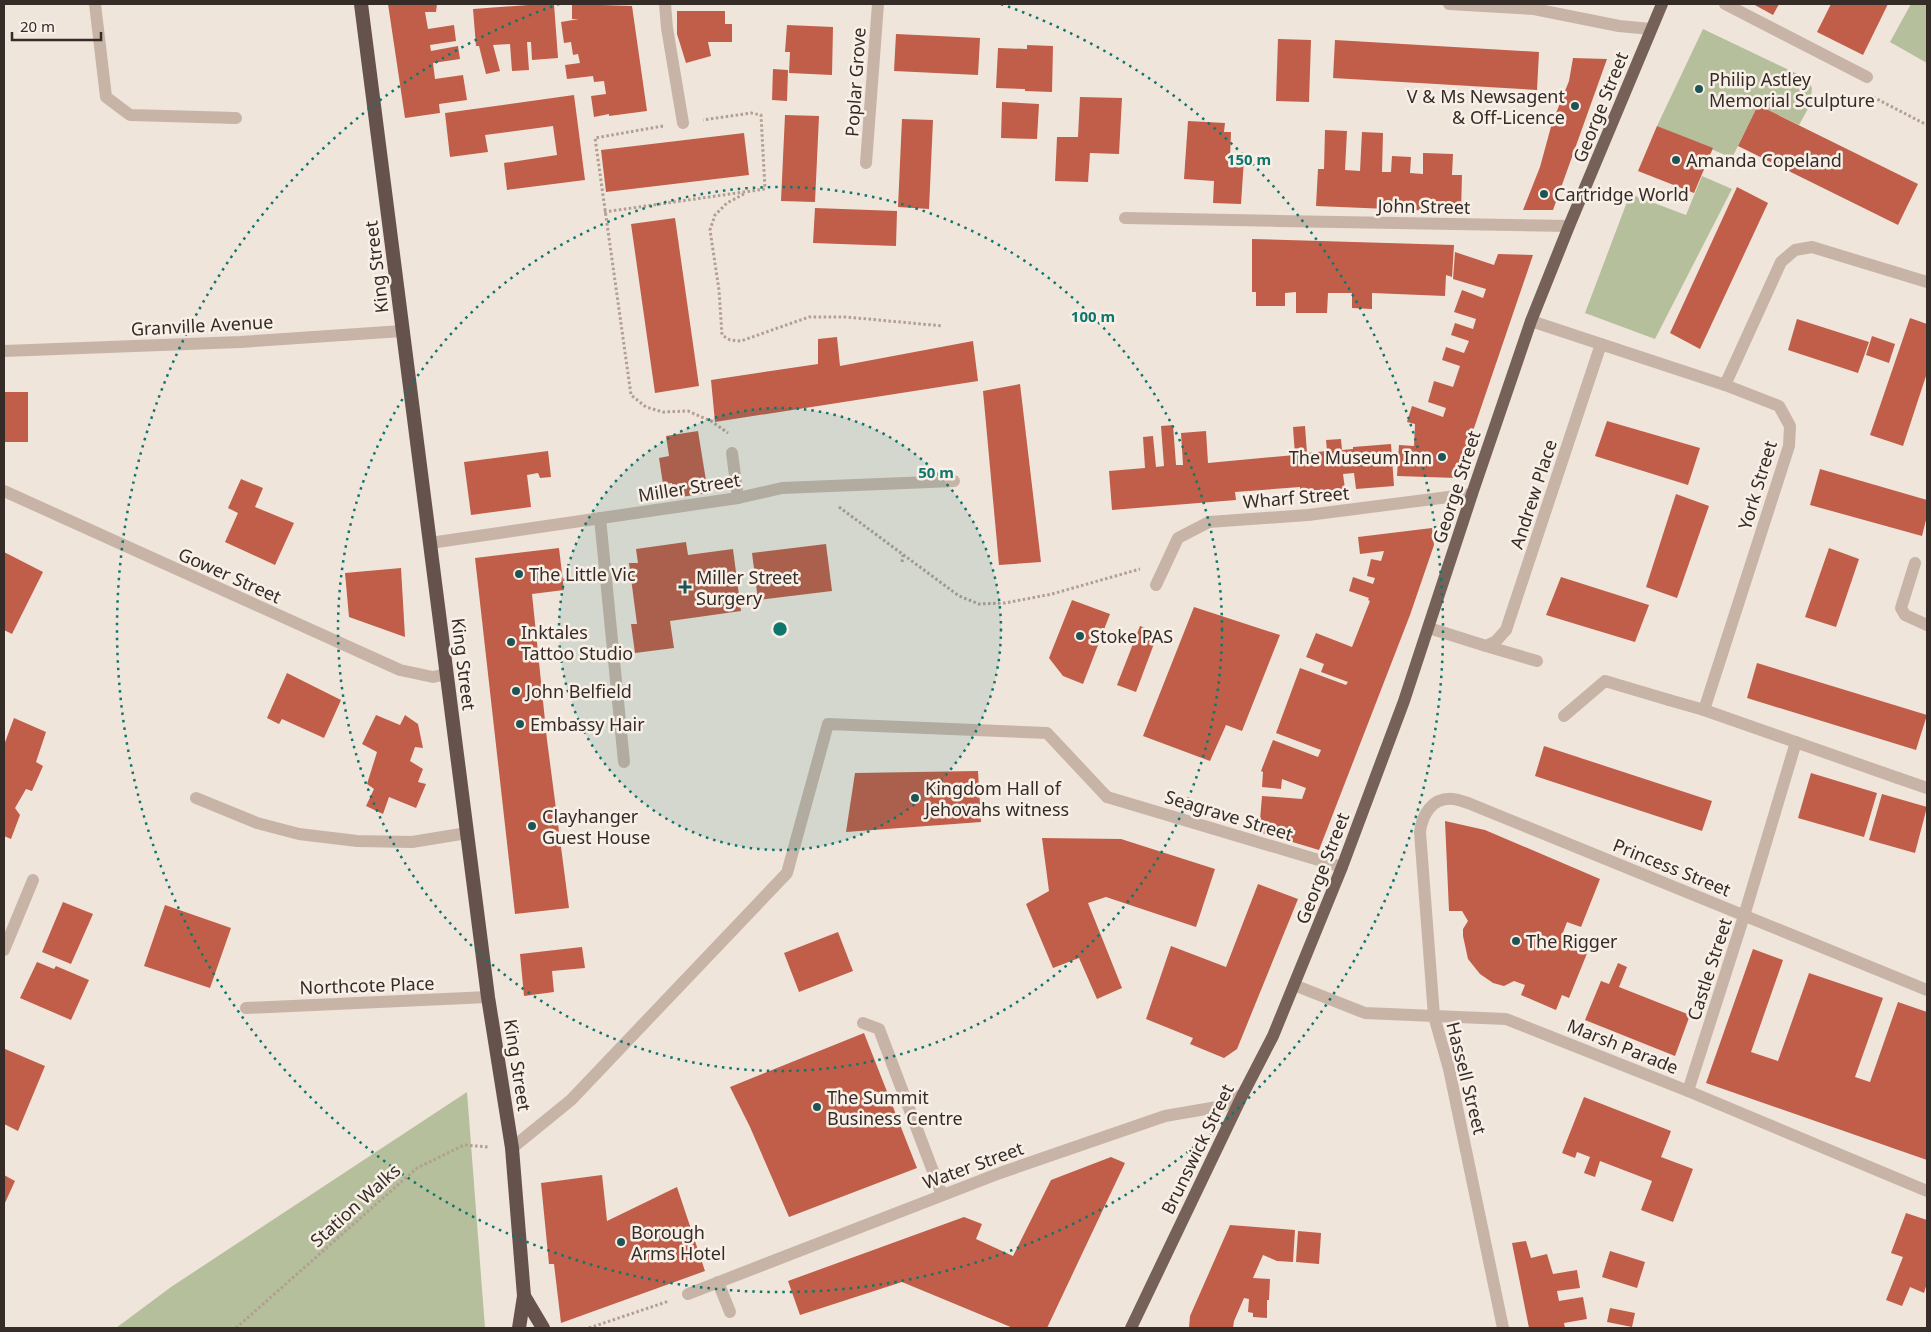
<svg xmlns="http://www.w3.org/2000/svg" width="1931" height="1332" viewBox="0 0 1931 1332" font-family="'Noto Sans',sans-serif">
<style>
.green{fill:#b5bf9b}
.building{fill:#c05e49}
.lines{fill:none;stroke-linecap:round;stroke-linejoin:round}
.path{stroke:#b39e92;stroke-width:3;stroke-dasharray:2.5 2.5;stroke-linecap:butt}
.service{stroke:#c8b4a7;stroke-width:12}
.pedestrian{stroke:#c8b4a7;stroke-width:12}
.minor{stroke:#c8b4a7;stroke-width:12}
.tertiary{stroke:#c8b4a7;stroke-width:12}
.primary{stroke:#766159;stroke-width:12}
.trunk{stroke:#66524c;stroke-width:14}
.ring{fill:none;stroke:#0f766e;stroke-width:2.5;stroke-dasharray:2.5 5}
.poi-dot{fill:#1f5454;stroke:#f8efe7;stroke-width:2}
.labels{text-anchor:middle;dominant-baseline:central;stroke-width:5;stroke-linejoin:round;paint-order:stroke}
.poi-label{font-size:18px;fill:#352b27;stroke:#f8efe7;text-anchor:start}
.street-label{font-size:18px;fill:#352b27;stroke:#f8efe7}
.centre{fill:#0f766e;stroke:#f8efe7;stroke-width:2.5}
.ring-label{font-size:15px;text-anchor:middle;font-weight:bold;fill:#0f766e;stroke:#f8efe7;stroke-width:5;stroke-linejoin:round;paint-order:stroke}
</style>
<rect width="100%" height="100%" fill="#f0e5db"/>
<!-- green -->
<g class="green">
<path d="M1911,4h16v59l-37,-21z"/>
<path d="M1703,29l103,49 6,10 -2,17 -11,20 -41,-20 -26,53 -75,-32z"/>
<path d="M1702,176l30,13 -77,150 -70,-26 45,-119 56,21z"/>
<path d="M467,1092l18,236h-369l55,-41z"/>
</g>
<!-- building -->
<g class="building">
<path d="M388,4h49l-1,8h-11l3,17 26,-4 2,16 -26,4 1,6 27,-5 2,13 -27,4 2,16 28,-4 4,25 -28,4 1,9 -35,5z"/>
<path d="M542,4h12l4,54 -26,2 -1,-18h-4l2,28 -17,1 -2,-27 -17,1 7,26 -14,3 -7,-28h-3l-3,-37z"/>
<path d="M572,4l60,2 15,105 -38,5v-2l-15,3 -3,-21 15,-2 -2,-13 -10,1 -1,-6 -26,3 -2,-14 15,-2 -2,-9 -5,1 -2,-13 -7,1 -3,-21 18,-3h-7z"/>
<path d="M1753,4h26l-6,11z"/>
<path d="M1831,4h57l-25,51 -46,-23z"/>
<path d="M677,11h48v13h7v18h-24l3,14 -25,7 -9,-29z"/>
<path d="M787,25l46,2 -1,48 -43,-2 1,-21h-5z"/>
<path d="M896,34l84,4 -2,37 -84,-4z"/>
<path d="M1278,39l33,1 -2,62 -33,-1z"/>
<path d="M1335,40l204,12 -2,38 -204,-12z"/>
<path d="M1027,45l26,1 -1,46 -27,-1v-2l-29,-1 2,-40 29,1z"/>
<path d="M1573,58l34,1 -54,151h-30l17,-43 12,-44 17,-42z"/>
<path d="M773,69l15,1 -1,31 -15,-1z"/>
<path d="M574,95l11,85 -78,10 -3,-27 53,-8 -4,-29 -68,9 3,17 -38,5 -5,-44z"/>
<path d="M1080,97l42,1 -3,56 -29,-1 -2,29 -33,-1 2,-44h21z"/>
<path d="M1002,102l37,2 -2,35 -36,-1z"/>
<path d="M1758,105l160,79 -20,41 -160,-79z"/>
<path d="M785,115l34,1 -4,86 -34,-1z"/>
<path d="M902,119l31,1 -4,89 -31,-2z"/>
<path d="M1188,121l37,2 -1,9h7l-1,26 14,1 -3,45 -28,-1 1,-22 -30,-2z"/>
<path d="M1657,126l56,22 -19,45 -56,-22z"/>
<path d="M1325,130l22,1 -2,39 15,1 2,-39 21,1 -1,39h9l1,-16 19,1 -1,16 13,1v-21l30,1 -1,21h10l-1,37 -145,-6 2,-37h6z"/>
<path d="M744,133l5,42 -143,17 -5,-42z"/>
<path d="M1737,187l31,16 -68,146 -30,-16z"/>
<path d="M815,208l82,3 -1,35 -83,-3z"/>
<path d="M675,218l24,168 -44,7 -24,-169z"/>
<path d="M1252,239l202,6 -2,32 -6,-2 -1,21 -73,-3v16l-20,-1v-15h-24l-1,20h-31v-21l-11,1v13h-29v-14h-4z"/>
<path d="M1455,252l39,13 4,-11 35,1 -76,223 -60,-2 2,-31 15,1 1,-22 -8,-2 5,-16 31,11 3,-9 -18,-6 6,-21 19,6 7,-21 -18,-6 4,-13 18,6 5,-12 -18,-6 4,-12 18,6 3,-10 -22,-7 8,-22 21,8 3,-9 -33,-10z"/>
<path d="M1910,318l17,6v49l-24,73 -33,-11z"/>
<path d="M1797,319l72,23 -11,31 -70,-23z"/>
<path d="M1872,336l23,8 -6,19 -23,-8z"/>
<path d="M837,337l3,29 133,-25 5,40 -263,41 -4,-42 107,-16v-25z"/>
<path d="M1020,384l21,178 -42,3 -16,-174z"/>
<rect x="4" y="392" width="24" height="50"/>
<path d="M1607,421l93,27 -12,37 -93,-29z"/>
<path d="M1173,425l3,40h7l-2,-32 25,-2 2,32 87,-8 -2,-28 12,-1 2,27 20,-2 -1,-11 15,-1 1,11 11,-1v-2l38,-3 3,42 -38,3 -2,-16 -11,1 2,15 -45,4v-6l-65,5 1,8 -124,10 -3,-39 36,-3 -2,-31 10,-1 3,31 8,-1 -3,-40z"/>
<path d="M698,431l10,62 -34,5 -2,-15 -9,1 -4,-26 10,-2 -3,-20z"/>
<path d="M548,451l3,26 -11,1 -2,-5 -11,2 4,32 -60,8 -7,-53z"/>
<path d="M1820,469l107,31v16l-5,20 -112,-31z"/>
<path d="M241,479l22,9 -8,19 39,16 -19,42 -50,-23 13,-29 -10,-5z"/>
<path d="M1676,494l33,12 -32,92 -31,-11z"/>
<path d="M1432,528l2,17 -24,70 -91,235 -60,-18 3,-36 40,3 4,-11 -24,-9 -1,10 -19,-2 1,-15 -2,-1 12,-31 45,17 3,-7 -45,-17 24,-65 46,17 2,-3 -27,-10 3,-8 -18,-7 10,-24 36,14 18,-46 -2,-1 1,-2 -20,-7 4,-14 20,7 2,-6 -8,-2 4,-17 10,2 3,-10 -24,3 -2,-17z"/>
<path d="M686,542l2,13 45,-6 8,62 -71,10 4,27 -39,5 -4,-29h6l-8,-61h9l-2,-14z"/>
<path d="M826,544l6,47 -74,9 -6,-47z"/>
<path d="M559,548l5,42 -32,4 15,146 22,168 -54,6 -40,-356z"/>
<path d="M1829,548l30,11 -23,68 -31,-10z"/>
<path d="M4,552l39,20 -31,62 -8,-4z"/>
<path d="M401,568l4,69 -56,-20 -4,-44z"/>
<path d="M1561,577l88,28 -14,37 -89,-27z"/>
<path d="M1072,600l38,14 -27,70 -20,-8 -14,-18z"/>
<path d="M1194,607l86,28 -38,96 -16,-6 -16,36 -67,-25z"/>
<path d="M1140,626l18,7 -22,59 -19,-7z"/>
<path d="M1757,663l170,52 -11,35 -169,-52z"/>
<path d="M287,673l54,27 -17,38 -42,-19 -3,5 -12,-6z"/>
<path d="M376,715l24,10 5,-10 13,9 5,24 -8,-1 -5,14 13,8 -5,13 8,2 -10,24 -27,-11 -6,17 -17,-8 8,-17 -7,-5 10,-32 -15,-8z"/>
<path d="M14,718l32,14 -10,30 7,4 -11,25 -6,-2 -11,19 5,7 -9,24 -7,-3v-91z"/>
<path d="M1544,746l168,55 -10,30 -167,-55z"/>
<path d="M978,771l3,51 -135,10 9,-59z"/>
<path d="M1811,773l66,20 -13,44 -66,-19z"/>
<path d="M1882,794l45,13 -12,46 -46,-13z"/>
<path d="M1445,821l40,9 115,49 -19,48 -14,-5 -5,13 19,14 7,2 -19,47 -7,-3 -6,15 -35,-15 4,-10 -11,-4 -10,5 -11,-3 -13,-9 -12,-15 -5,-23v-7l5,-8 -6,-10h-13z"/>
<path d="M1042,838l79,1 94,30 -19,58 -90,-30 -18,6 34,85 -25,11 -18,-41 -26,10 -27,-64 23,-13z"/>
<path d="M1258,884l40,15 -61,150 -13,9 -34,-14 3,-6 -47,-19 25,-73 55,21z"/>
<path d="M63,902l30,12 -22,50 -29,-12z"/>
<path d="M165,905l66,23 -21,60 -66,-22z"/>
<path d="M838,932l15,39 -54,21 -15,-39z"/>
<path d="M582,947l3,21 -33,3 2,21 -30,4 -4,-42z"/>
<path d="M1753,949l30,11 -32,92 27,9 31,-88 74,25 -28,79 15,5 28,-80 29,10v148l-221,-77z"/>
<path d="M37,962l17,7 2,-3 33,14 -18,40 -51,-22z"/>
<path d="M1618,963l9,4 -8,20 71,28 -15,41 -90,-36 16,-39 8,3z"/>
<path d="M864,1033l53,135 -128,49 -39,-90 -20,-40z"/>
<path d="M5,1049l40,17 -27,65 -14,-7z"/>
<path d="M1584,1097l87,34 -10,26 32,12 -20,53 -32,-12 11,-29 -52,-20 -5,16 -11,-4 6,-16 -13,-5 -2,6 -13,-5z"/>
<path d="M1111,1157l14,6 -78,165h-34l-111,-46 -102,33 -12,-34 176,-64 18,7 -6,15 37,17 38,-76z"/>
<path d="M4,1175l11,6 -11,24z"/>
<path d="M602,1175l5,46 70,-34 28,84 -144,52 -7,-59h-5l-8,-81z"/>
<path d="M1906,1213l21,7v63l-3,10 -14,-6 -8,19 -16,-6 17,-43 -12,-4z"/>
<path d="M1230,1225l65,5 -2,32 -16,-1 -14,-6 -10,23 17,1 -1,21h-2v18l-14,-1v-4l-5,-1 1,-13 -5,-1 -10,23 -1,7h-44l1,-12z"/>
<path d="M1298,1231l23,2 -2,31 -23,-2z"/>
<path d="M1526,1241l5,17 16,-4 6,20 24,-4 3,18 -23,3 2,10 24,-4 4,22 -23,4 1,5h-36l-17,-85z"/>
<path d="M1610,1251l35,11 -8,26 -35,-11z"/>
<path d="M1610,1308l25,5 -3,14 -25,-5z"/>
</g>
<g class="lines">
<!-- path -->
<g class="path">
<path d="M1873,97l54,28"/>
<path d="M663,126l-68,12 36,257 15,12 17,5 25,-1 23,10 17,12"/>
<path d="M744,194l-17,9 -12,12 -5,15 9,60 3,45 8,5 11,1 68,-24h37l97,9"/>
<path d="M604,212l161,-23 -4,-74 -10,-2 -48,7"/>
<path d="M839,507l120,89 20,8 26,-1 47,-9 88,-25"/>
<path d="M902,562l1,-7"/>
<path d="M236,1328l181,-160 47,-23 25,2"/>
<path d="M589,1328l80,-27"/>
</g>
<!-- service -->
<g class="service">
<path d="M95,4l11,93 24,18 106,3"/>
<path d="M1125,218l154,3"/>
<path d="M1915,563l-14,45 4,7 22,10"/>
<path d="M1564,716l41,-35 64,19"/>
<path d="M196,798l61,25 42,11 58,7 55,1 55,-9"/>
<path d="M863,1023l16,6 63,166"/>
<path d="M512,1148l59,-48 216,-227 41,-149 219,9 60,64"/>
</g>
<!-- pedestrian -->
<path class="pedestrian" d="M1898,778l29,10"/>
<!-- minor -->
<g class="minor">
<path d="M665,4l2,24 16,95"/>
<path d="M1725,4l142,73"/>
<path d="M866,163l12,-159"/>
<path d="M1279,221l290,5"/>
<path d="M1531,321l194,64 54,21 11,20 -1,20 -85,264"/>
<path d="M4,351l236,-9 162,-11"/>
<path d="M1725,385l56,-123 14,-12 17,-3 115,35"/>
<path d="M732,453l6,45"/>
<path d="M4,491l396,179 33,7 13,-3"/>
<path d="M600,518l24,244"/>
<path d="M430,543l308,-45 44,-10 172,-7"/>
<path d="M1156,585l22,-47 31,-16 99,-7 164,-21"/>
<path d="M1429,628l57,18 10,-5 10,-11 95,-286"/>
<path d="M1486,646l51,15"/>
<path d="M1669,700l35,10 194,68"/>
<path d="M1107,797l235,70"/>
<path d="M4,950l29,-70"/>
<path d="M1927,990l-459,-187c-5,-1 -10,-4 -15,-4 -21,-2 -31,16 -33,33l14,184 72,3 182,72 239,100"/>
<path d="M246,1008l242,-11"/>
<path d="M1688,1091l56,-175 52,-174"/>
<path d="M718,1282l12,30"/>
<path d="M688,1294l312,-121 165,-57 58,-10 20,-12"/>
</g>
<!-- tertiary -->
<g class="tertiary">
<path d="M1449,4l85,5 85,17 32,3"/>
<path d="M1294,985l71,28 69,3 15,53 54,259"/>
</g>
<!-- primary -->
<path class="primary" d="M1131,1328l112,-234 30,-58 69,-169 62,-166 68,-207 59,-173 38,-95 93,-222"/>
<!-- trunk -->
<g class="trunk">
<path d="M361,4l127,993 24,151 12,148 -5,32"/>
<path d="M524,1296l19,32"/>
</g>
</g>
<!-- distance rings -->
<circle cx="780" cy="629" r="221" fill="#0f766e" fill-opacity=".12"/>
<g class="ring">
<circle cx="780" cy="629" r="221"/>
<circle cx="780" cy="629" r="442"/>
<path d="M1001 4A663 663 0 1 1 559 4"/>
</g>
<!-- markers -->
<g class="poi-dot">
<circle cx="1699" cy="89" r="5"/>
<circle cx="1575" cy="106" r="5"/>
<circle cx="1676" cy="160" r="5"/>
<circle cx="1544" cy="194" r="5"/>
<circle cx="1442" cy="457" r="5"/>
<circle cx="519" cy="574" r="5"/>
<path d="M682.5 579.5h5v5h5v5h-5v5h-5v-5h-5v-5h5z"/>
<circle cx="1080" cy="636" r="5"/>
<circle cx="511" cy="642" r="5"/>
<circle cx="516" cy="691" r="5"/>
<circle cx="520" cy="724" r="5"/>
<circle cx="915" cy="798" r="5"/>
<circle cx="532" cy="826" r="5"/>
<circle cx="1516" cy="941" r="5"/>
<circle cx="817" cy="1107" r="5"/>
<circle cx="621" cy="1242" r="5"/>
</g>
<g class="labels">
<!-- poi labels -->
<g class="poi-label">
<text x="1709" y="79">Philip Astley<tspan x="1709" dy="21">Memorial Sculpture</tspan></text>
<text x="1565" y="96" text-anchor="end">V &amp; Ms Newsagent<tspan x="1565" dy="21">&amp; Off-Licence</tspan></text>
<text x="1686" y="160">Amanda Copeland</text>
<text x="1554" y="194">Cartridge World</text>
<text x="1432" y="457" text-anchor="end">The Museum Inn</text>
<text x="529" y="574">The Little Vic</text>
<text x="696" y="577">Miller Street<tspan x="696" dy="21">Surgery</tspan></text>
<text x="521" y="632">Inktales<tspan x="521" dy="21">Tattoo Studio</tspan></text>
<text x="1090" y="636">Stoke PAS</text>
<text x="526" y="691">John Belfield</text>
<text x="530" y="724">Embassy Hair</text>
<text x="925" y="788">Kingdom Hall of<tspan x="925" dy="21">Jehovahs witness</tspan></text>
<text x="542" y="816">Clayhanger<tspan x="542" dy="21">Guest House</tspan></text>
<text x="1526" y="941">The Rigger</text>
<text x="827" y="1097">The Summit<tspan x="827" dy="21">Business Centre</tspan></text>
<text x="631" y="1232">Borough<tspan x="631" dy="21">Arms Hotel</tspan></text>
</g>
<!-- street labels -->
<g class="street-label">
<text transform="translate(855 82) rotate(-86)">Poplar Grove</text>
<text transform="translate(1600 107) rotate(-68)">George Street</text>
<text transform="translate(1424 206) rotate(1)">John Street</text>
<text transform="translate(376 267) rotate(-97)">King Street</text>
<text transform="translate(202 325) rotate(-3)">Granville Avenue</text>
<text transform="translate(1757 485) rotate(-73)">York Street</text>
<text transform="translate(689 487) rotate(-9)">Miller Street</text>
<text transform="translate(1456 487) rotate(-72)">George Street</text>
<text transform="translate(1533 494) rotate(-72)">Andrew Place</text>
<text transform="translate(1296 497) rotate(-5)">Wharf Street</text>
<text transform="translate(230 575) rotate(24)">Gower Street</text>
<text transform="translate(464 664) rotate(83)">King Street</text>
<text transform="translate(1229 815) rotate(17)">Seagrave Street</text>
<text transform="translate(1672 867) rotate(22)">Princess Street</text>
<text transform="translate(1322 868) rotate(-69)">George Street</text>
<text transform="translate(1709 969) rotate(-72)">Castle Street</text>
<text transform="translate(367 985) rotate(-2)">Northcote Place</text>
<text transform="translate(1623 1046) rotate(22)">Marsh Parade</text>
<text transform="translate(518 1065) rotate(81)">King Street</text>
<text transform="translate(1467 1078) rotate(76)">Hassell Street</text>
<text transform="translate(1197 1149) rotate(-64)">Brunswick Street</text>
<text transform="translate(973 1165) rotate(-20)">Water Street</text>
<text transform="translate(355 1205) rotate(-42)">Station Walks</text>
</g>
</g>
<circle cx="780" cy="629" r="8" class="centre"/>
<g class="ring-label">
<text x="1249" y="165">150 m</text>
<text x="1093" y="322">100 m</text>
<text x="936" y="478">50 m</text>
</g>
<!-- border -->
<rect width="1931" height="1332" fill="none" stroke="#352b27" stroke-width="10"/>
<!-- scale -->
<path d="M12 32v8h89v-8" fill="none" stroke="#352b27" stroke-width="2.5"/>
<text x="20" y="32" font-size="15" fill="#352b27" stroke="#f8efe7" stroke-width="4" paint-order="stroke">20 m</text>
</svg>
